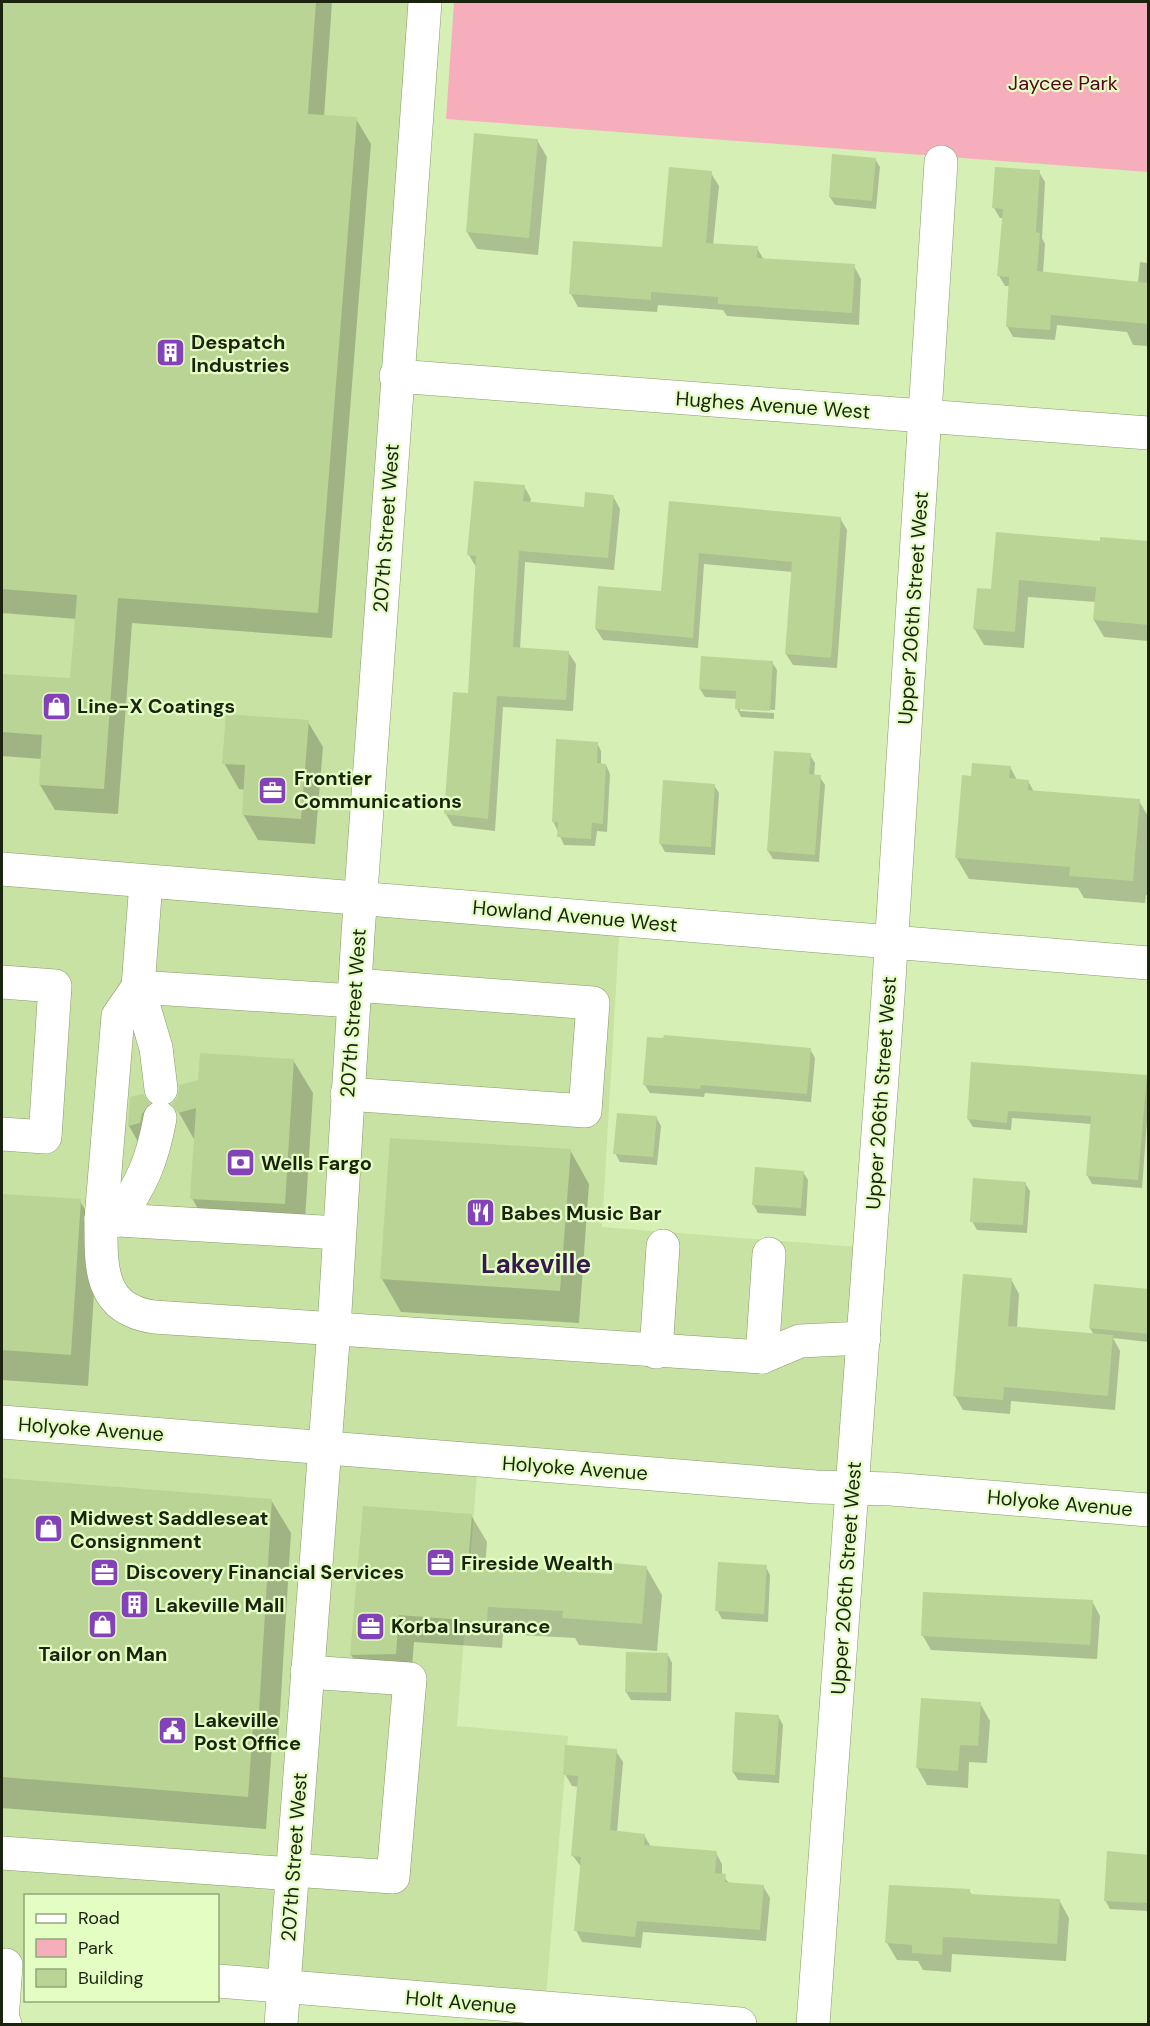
<svg xmlns="http://www.w3.org/2000/svg" width="1150" height="2026" viewBox="0 0 1150 2026" font-family="'DM Sans',sans-serif">
<style>
.built{fill:#c7e2a3}
.green{fill:#f7aebc}
.shadow{fill:#0003}
.building{fill:#b9d495}
.lines{fill:none;stroke-linecap:round;stroke-linejoin:round}
.minor-casing{stroke:#859c66;stroke-width:34}
.minor{stroke:#fff;stroke-width:33}
.labels{text-anchor:middle;dominant-baseline:central;stroke-width:4.5;stroke-linejoin:round;paint-order:stroke}
.park-label{font-size:20px;fill:#560020;stroke:#e3fdc2}
.poi-label{font-size:20px;font-weight:bold;fill:#1a230d;stroke:#e3fdc2;text-anchor:start}
.street-label{font-size:20px;fill:#1a230d;stroke:#e3fdc2}
.district-label{font-size:26px;font-weight:bold;fill:#36174f;stroke:#e3fdc2}
</style>
<rect width="100%" height="100%" fill="#d6efb5"/>
<!-- built -->
<path class="built" d="M2,2h423l-64,896 259,22 -18,307 269,21 -19,242 -374,-29 -21,265 111,10 -23,272 -327,-27v-85h-192l-1,70 -23,-1z"/>
<!-- green -->
<path class="green" d="M454,2h694v170l-702,-53z"/>
<!-- shadow -->
<g class="shadow">
<path d="M2,2h330l-8,115 32,2 15,25 -39,494 -200,-15 -14,191 -63,-4 -15,-25 2,-26 -40,-3v-81l69,5 6,-61 -75,-6z"/>
<path d="M537,140l10,17 -9,98 -61,-6 -10,-17z"/>
<path d="M875,159l5,8 -4,42 -41,-4 -5,-8z"/>
<path d="M1039,172l6,10 -3,56 3,6 -2,29 95,10 2,-21 8,1v83l-15,-1 -6,-13 -70,-7 -2,15 -42,-3 -6,-11 3,-40h-5l-6,-10 4,-58h-3l-6,-10z"/>
<path d="M711,173l8,13 -6,59 44,3 7,12 90,6 7,13 -2,46 -132,-9 -4,-6 -65,-5 -1,7 -79,-5 -7,-13 92,-46z"/>
<path d="M524,486l7,13 -1,5 55,4 28,-12 7,13 -6,61 -89,-8 -5,87 48,3 8,12 -3,47 -70,-4 -8,124 -42,-5 -7,-12 23,-119 7,-128 -7,-12z"/>
<path d="M670,502l170,16 7,12 -10,138 -44,-3 -7,-11 7,-82 -89,-8 -6,84 -95,-8 -7,-11 67,-37z"/>
<path d="M1101,542l47,1v98l-44,-4 -10,-17 2,-18 -68,-5 -4,51 -40,-3 -10,-17 18,-37z"/>
<path d="M772,662l5,8 -2,40 -35,-2v3l34,2v6l-33,-2 -4,-8v-10l-32,-2 -5,-8z"/>
<path d="M308,722l15,25 -8,97 -57,-4 -15,-26 2,-24 -6,-1 -15,-26z"/>
<path d="M597,743l4,8v14h5l4,9 -3,58 -10,-1 -2,15 -31,-1 -11,-24z"/>
<path d="M810,755l5,8 -1,13 6,1 5,8 -6,77 -46,-3 -5,-8z"/>
<path d="M1010,767l7,13 11,1 6,11 105,9 9,15v79h-2l-1,8 -61,-5 -6,-10 -109,-9 -13,-22 16,-79z"/>
<path d="M714,785l5,8 -4,62 -50,-3 -5,-9z"/>
<path d="M810,1049l5,9 -4,44 -106,-9 -1,4 -54,-4 -5,-8z"/>
<path d="M293,1060l20,33 -9,144 -93,-5 -19,-34 3,-57 -21,-37z"/>
<path d="M1146,1076l2,4v-4v32l-6,80 -50,-4 -5,-9 5,-51 -80,-6 -1,12 -38,-3 -5,-8z"/>
<path d="M131,1098l17,6 20,33 -20,22 -19,-33z"/>
<path d="M656,1117l5,9 -4,39 -37,-3 -5,-9z"/>
<path d="M570,1150l19,34 -10,139 -178,-11 -19,-33z"/>
<path d="M803,1172l5,8 -2,36 -48,-3 -5,-9z"/>
<path d="M1025,1183l5,8 -3,42 -50,-3 -5,-9z"/>
<path d="M2,1195l78,6 18,31 -10,154 -86,-6z"/>
<path d="M1011,1279l8,15 -2,34 77,7 -4,-7 58,-37v51l-35,-4 7,13 -5,59 -104,-9 -1,13 -47,-4 -8,-14z"/>
<path d="M2,1480l269,20 20,33 -13,212h-6l-6,84 -264,-21z"/>
<path d="M364,1507l107,8 16,27 -2,26 129,7 32,-8 16,28 -5,56 -78,-6 -4,-7 -72,-4 -1,14 -88,-6 -3,39 -44,1 -16,-27z"/>
<path d="M766,1567l4,8 -2,47 -46,-3 -5,-9z"/>
<path d="M1092,1601l8,15 -3,43 -166,-9 -8,-14z"/>
<path d="M1148,1646v23l-1,-3z"/>
<path d="M668,1655l4,8 -1,38 -40,-1 -5,-8z"/>
<path d="M980,1703l10,18 -3,42 -18,-1 -1,26 -41,-3 -10,-18z"/>
<path d="M778,1716l5,9 -4,58 -41,-3 -5,-8z"/>
<path d="M616,1751l7,11 -6,71 27,2 7,12 65,6 6,11v11l8,9 33,2 7,12 -4,43 -123,-9 -2,16 -59,-6 -6,-12 6,-62 -9,-12 6,-69 -7,-1 -7,-12z"/>
<path d="M1148,1856v55l-38,-2 -5,-9z"/>
<path d="M969,1890l3,6 87,4 10,18 -3,43 -114,-7 -1,18 -28,-2 -5,-9 -21,-1 -10,-17z"/>
</g>
<!-- building -->
<g class="building">
<path d="M2,2h314l-8,112 49,3 -39,496 -200,-15 -14,191 -65,-4 3,-50 -40,-3v-58l68,4 7,-83 -75,-6z"/>
<path d="M474,133l64,6 -9,99 -63,-6z"/>
<path d="M832,154l44,4 -4,43 -43,-4z"/>
<path d="M669,167l43,4 -6,72 52,3 -1,12 98,6 -3,49 -134,-9v-7l-67,-5v8l-82,-6 4,-53 89,6z"/>
<path d="M995,167l45,3 -4,62 4,1 -3,38 112,12v41l-98,-9 -1,15 -44,-3 3,-50 -12,-1 6,-67 -11,-1z"/>
<path d="M474,481l51,4 -2,16 61,6 1,-15 29,3 -6,63 -89,-7 -6,96 56,4 -3,49 -69,-4 -9,123 -44,-5 9,-122 15,1 8,-137 -9,-1z"/>
<path d="M669,501l172,16 -10,141 -46,-4 7,-92 -93,-9 -6,85 -98,-9 3,-43 63,5z"/>
<path d="M996,532l104,9v-4l49,4v84l-56,-5 3,-33 -77,-7 -4,52 -42,-3 4,-41 14,1z"/>
<path d="M701,656l72,5 -3,50 -35,-2 1,-18 -37,-2z"/>
<path d="M226,714l83,6 -8,99 -59,-4 3,-50 -23,-1z"/>
<path d="M556,739l42,3 -1,21 9,1 -3,60 -11,-1 -1,16 -34,-2 1,-15h-6z"/>
<path d="M774,751l37,2 -2,21 12,1 -6,80 -48,-4z"/>
<path d="M972,763l39,3 -2,12 20,2 -1,10 112,9 -7,82 -64,-5 1,-9 -115,-9 7,-83 9,1z"/>
<path d="M663,780l52,4 -4,63 -52,-3z"/>
<path d="M664,1035l147,13 -4,46 -106,-9 -1,4 -57,-4 4,-48 16,1z"/>
<path d="M200,1053l94,6 -9,145 -95,-5 6,-91 -18,5 -6,-9 6,-8 1,-11 19,-5z"/>
<path d="M971,1062l176,13 -9,105 -52,-4 5,-60 -83,-5 -1,12 -40,-4z"/>
<path d="M143,1094l7,9 -8,11 -2,9 -12,3 2,-29z"/>
<path d="M617,1113l40,3 -4,41 -40,-3z"/>
<path d="M390,1138l181,11 -11,142 -180,-12z"/>
<path d="M755,1167l49,4 -3,37 -49,-3z"/>
<path d="M973,1178l53,4 -3,43 -53,-3z"/>
<path d="M2,1194l79,5 -10,156 -69,-5z"/>
<path d="M963,1274l49,4 -4,48 105,9 -5,61 -104,-9 -1,13 -50,-4z"/>
<path d="M1094,1284l55,5v45l-60,-6z"/>
<path d="M2,1478l270,21 -13,213h-5l-6,85 -246,-20z"/>
<path d="M363,1506l109,8 -4,51 145,9v-11l34,3 -5,58 -80,-6 1,-7 -75,-4 -1,15 -88,-7 -3,39 -46,1z"/>
<path d="M718,1562l49,3 -3,49 -49,-3z"/>
<path d="M923,1592l170,8 -3,45 -169,-9z"/>
<path d="M626,1652l42,1 -1,40 -42,-1z"/>
<path d="M921,1698l60,4 -3,44 -18,-1 -2,26 -42,-3z"/>
<path d="M735,1712l44,3 -4,60 -43,-3z"/>
<path d="M565,1745l52,4 -7,81 35,4 -1,11 73,6 -2,22 11,1 -1,8 39,3 -4,45 -123,-9 -2,16 -61,-6 7,-74 -10,-1 7,-80 -15,-1z"/>
<path d="M1107,1851l42,4 -2,48 -43,-2z"/>
<path d="M889,1885l81,4v5l90,5 -3,45 -114,-7 -1,18 -30,-2v-8l-27,-2z"/>
</g>
<g class="lines">
<defs>
<g id="minor">
<path d="M396,376l752,57"/>
<path d="M2,869l1146,94"/>
<path d="M146,882l-8,105 216,14"/>
<path d="M2,982l53,4 -10,151 -43,-3"/>
<path d="M138,987l18,61 5,41"/>
<path d="M347,1094l238,17 8,-108 -238,-18"/>
<path d="M101,1219l17,-203 20,-29"/>
<path d="M117,1220c25,-37 35,-58 43,-102"/>
<path d="M339,1233l-238,-14c0,47 -3,90 53,98l608,40 38,-16 64,-3"/>
<path d="M656,1352l7,-106"/>
<path d="M762,1357l7,-103"/>
<path d="M2,1422l814,65 75,2 257,21"/>
<path d="M2,1853l291,21"/>
<path d="M293,1870l100,7 17,-198 -103,-7"/>
<path d="M218,1981l522,43"/>
<path d="M5,2024l-3,-3 4,-56"/>
<path d="M281,2024l53,-696 24,-394 67,-932"/>
<path d="M813,2024l75,-1028 53,-834"/>
</g>
</defs>
<!-- minor casing -->
<use href="#minor" class="minor-casing"/>
<!-- minor -->
<use href="#minor" class="minor"/>
</g>
<!-- icons -->
<defs>
<symbol id="building-square" viewBox="-11 -11 22 22"><rect x="-9" y="-9" width="18" height="18" rx="4" fill="#8342b7" stroke="#e3fdc2"/><path d="M-4-6H4V6H1V3H-1V6H-4ZM-2.5-4.3h1.7v1.8h-1.7ZM.8-4.3h1.7v1.8H.8ZM-2.5-1h1.7V.8h-1.7ZM.8-1h1.7V.8H.8Z" fill="#fff"/></symbol>
<symbol id="shop-square" viewBox="-11 -11 22 22"><rect x="-9" y="-9" width="18" height="18" rx="4" fill="#8342b7" stroke="#e3fdc2"/><path d="M-5-2.5h2.3a2.7 3.5 0 0 1 5.4 0H5L5.5 6h-11ZM-1.5-2.5h3a1.5 2.3 0 0 0-3 0Z" fill="#fff"/></symbol>
<symbol id="office-square" viewBox="-11 -11 22 22"><rect x="-9" y="-9" width="18" height="18" rx="4" fill="#8342b7" stroke="#e3fdc2"/><path d="M-6-3h4V-5.5h4V-3h4V5H-6ZM-1-4.5V-3h2v-1.5ZM-6 0V1H6V0Z" fill="#fff"/></symbol>
<symbol id="bank-square" viewBox="-11 -11 22 22"><rect x="-9" y="-9" width="18" height="18" rx="4" fill="#8342b7" stroke="#e3fdc2"/><path d="M-6-4H6V4H-6ZM0-2.3a2.3 2.3 0 1 0 0 4.6a2.3 2.3 0 1 0 0-4.6Z" fill="#fff"/></symbol>
<symbol id="restaurant-square" viewBox="-11 -11 22 22"><rect x="-9" y="-9" width="18" height="18" rx="4" fill="#8342b7" stroke="#e3fdc2"/><path d="M-5-6h1v4h1v-4h1v4h1v-4h1v5L-1.5 .5V6h-2V.5L-5-1ZM5-6V6H3V1.5H1.5Q1.5-4 5-6Z" fill="#fff"/></symbol>
<symbol id="civic-square" viewBox="-11 -11 22 22"><rect x="-9" y="-9" width="18" height="18" rx="4" fill="#8342b7" stroke="#e3fdc2"/><path d="M-.6-6.5H3V-4.5H.6V-3L4-1V1h2V6H-6V1h2V-1L-.6-3ZM-1.2 2.5V6h2.4V2.5Z" fill="#fff"/></symbol>
</defs>
<g fill-rule="evenodd">
<use href="#building-square" x="154" y="336" width="33" height="33"/>
<use href="#shop-square" x="40" y="690" width="33" height="33"/>
<use href="#office-square" x="256" y="774" width="33" height="33"/>
<use href="#bank-square" x="224" y="1146" width="33" height="33"/>
<use href="#restaurant-square" x="464" y="1196" width="33" height="33"/>
<use href="#shop-square" x="32" y="1512" width="33" height="33"/>
<use href="#office-square" x="424" y="1546" width="33" height="33"/>
<use href="#office-square" x="88" y="1556" width="33" height="33"/>
<use href="#building-square" x="118" y="1588" width="33" height="33"/>
<use href="#shop-square" x="86" y="1608" width="33" height="33"/>
<use href="#office-square" x="354" y="1610" width="33" height="33"/>
<use href="#civic-square" x="156" y="1714" width="33" height="33"/>
</g>
<g class="labels">
<!-- park labels -->
<g class="park-label">
<text x="1063" y="83">Jaycee Park</text>
</g>
<!-- poi labels -->
<g class="poi-label">
<text x="191" y="342">Despatch<tspan x="191" dy="23">Industries</tspan></text>
<text x="77" y="706">Line-X Coatings</text>
<text x="294" y="778">Frontier<tspan x="294" dy="23">Communications</tspan></text>
<text x="261" y="1163">Wells Fargo</text>
<text x="501" y="1213">Babes Music Bar</text>
<text x="70" y="1518">Midwest Saddleseat<tspan x="70" dy="23">Consignment</tspan></text>
<text x="461" y="1563">Fireside Wealth</text>
<text x="126" y="1572">Discovery Financial Services</text>
<text x="155" y="1605">Lakeville Mall</text>
<text x="391" y="1626">Korba Insurance</text>
<text x="103" y="1654" text-anchor="middle">Tailor on Man</text>
<text x="194" y="1720">Lakeville<tspan x="194" dy="23">Post Office</tspan></text>
</g>
<!-- street labels -->
<g class="street-label">
<text transform="translate(773 405) rotate(4)">Hughes Avenue West</text>
<text transform="translate(386 528) rotate(-86)">207th Street West</text>
<text transform="translate(913 608) rotate(-86)">Upper 206th Street West</text>
<text transform="translate(575 916) rotate(5)">Howland Avenue West</text>
<text transform="translate(353 1013) rotate(-86)">207th Street West</text>
<text transform="translate(881 1093) rotate(-86)">Upper 206th Street West</text>
<text transform="translate(91 1429) rotate(4)">Holyoke Avenue</text>
<text transform="translate(575 1468) rotate(4)">Holyoke Avenue</text>
<text transform="translate(1060 1503) rotate(5)">Holyoke Avenue</text>
<text transform="translate(846 1578) rotate(-86)">Upper 206th Street West</text>
<text transform="translate(294 1857) rotate(-86)">207th Street West</text>
<text transform="translate(461 2002) rotate(5)">Holt Avenue</text>
</g>
<!-- district labels -->
<g class="district-label">
<text x="536" y="1264">Lakeville</text>
</g>
</g>
<!-- border -->
<rect width="1150" height="2026" fill="none" stroke="#1a230d" stroke-width="6"/>
<!-- legend -->
<rect x="24" y="1894" width="195" height="108" fill="#e3fdc2" stroke="#93a67a" stroke-width="1.5"/>
<rect x="36" y="1914" width="30" height="9" fill="#ffffff" stroke="#93a67a" stroke-width="1.5"/>
<text x="78" y="1924" font-size="18" fill="#1a230d">Road</text>
<rect x="36" y="1939" width="30" height="18" fill="#f7aebc" stroke="#93a67a" stroke-width="1.5"/>
<text x="78" y="1954" font-size="18" fill="#1a230d">Park</text>
<rect x="36" y="1969" width="30" height="18" fill="#b9d495" stroke="#93a67a" stroke-width="1.5"/>
<text x="78" y="1984" font-size="18" fill="#1a230d">Building</text>
</svg>
